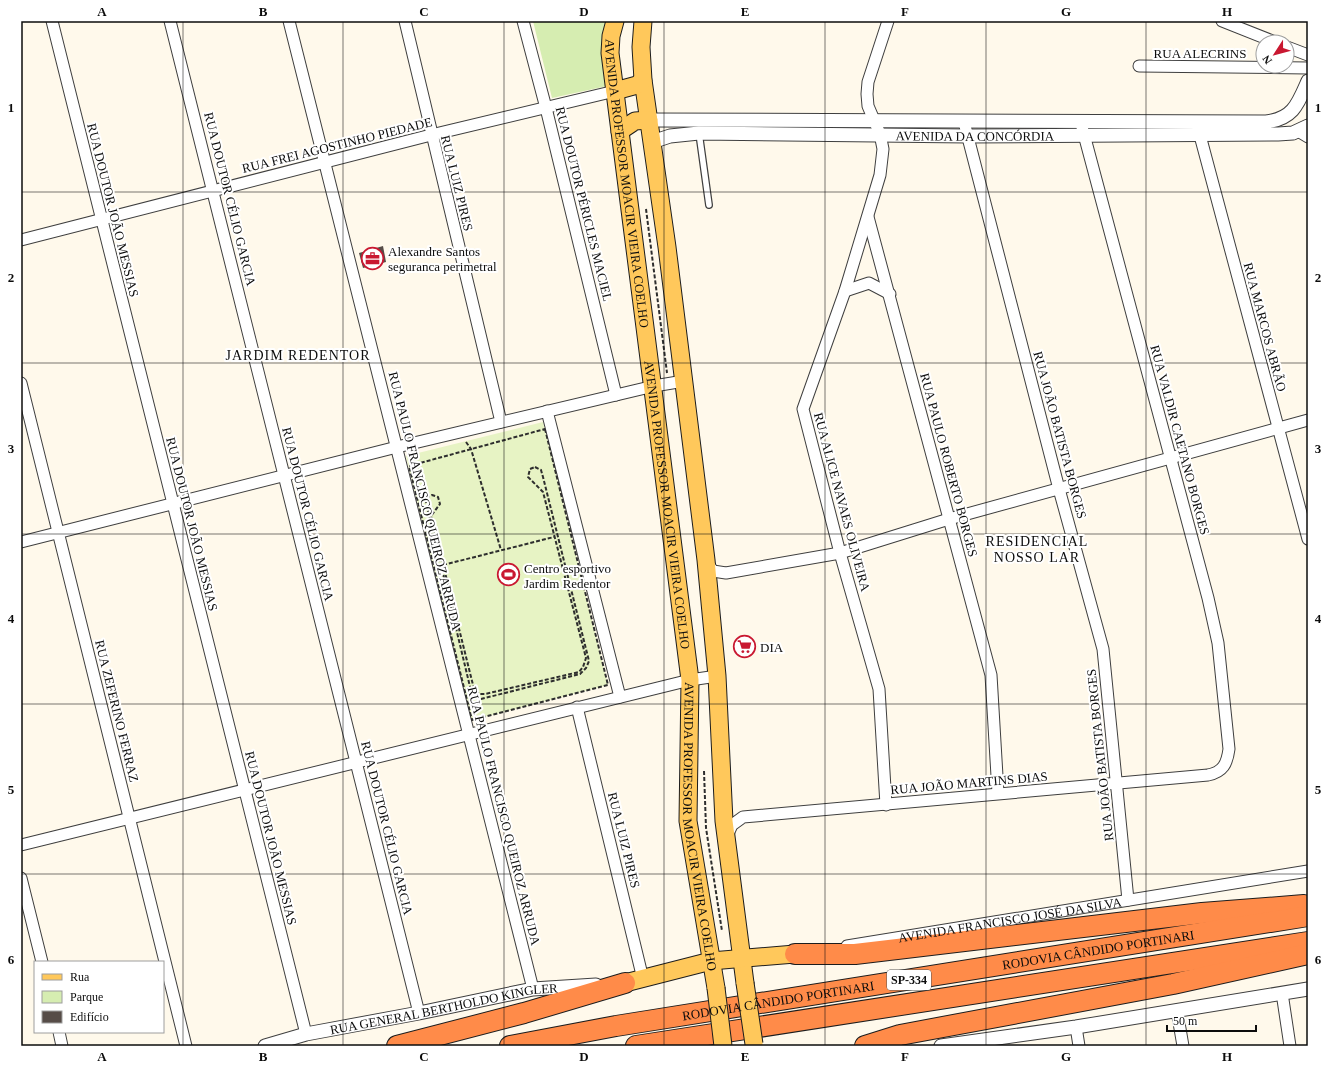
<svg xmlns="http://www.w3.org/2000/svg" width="1329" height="1067" viewBox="0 0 1329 1067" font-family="'Times New Roman',serif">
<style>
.green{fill:#d6edb1}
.pitch{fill:#e7f3c4}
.building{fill:#564c47}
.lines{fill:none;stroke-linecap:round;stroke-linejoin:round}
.service-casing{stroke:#3f3f3f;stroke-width:8}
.minor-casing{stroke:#3f3f3f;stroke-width:13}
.tertiary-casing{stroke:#3f3f3f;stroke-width:15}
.primary-casing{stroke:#1d1d1d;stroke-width:19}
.motorway-casing{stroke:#1d1d1d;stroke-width:22}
.path{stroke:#2e2e2e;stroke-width:2;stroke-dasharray:4 2;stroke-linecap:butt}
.service{stroke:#fff;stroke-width:5.5}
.minor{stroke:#fff;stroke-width:11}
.tertiary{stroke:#fff;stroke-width:13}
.primary{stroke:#ffc85b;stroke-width:17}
.motorway{stroke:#ff8b49;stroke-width:20}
.primary-bridge-casing{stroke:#1d1d1d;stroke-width:19;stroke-linecap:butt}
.primary-bridge{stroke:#ffc85b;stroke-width:17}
.grid{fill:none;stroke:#0c0c0c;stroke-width:1;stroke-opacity:0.55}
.labels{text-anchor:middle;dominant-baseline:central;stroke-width:4;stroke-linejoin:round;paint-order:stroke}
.shield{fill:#fff;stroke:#555;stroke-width:1}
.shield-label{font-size:12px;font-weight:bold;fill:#0c0c0c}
.street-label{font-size:13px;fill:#0c0c0c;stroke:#fff}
.poi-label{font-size:13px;fill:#0c0c0c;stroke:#fff;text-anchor:start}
.neighbourhood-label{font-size:14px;letter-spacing:1px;fill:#0c0c0c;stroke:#fff}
.neatline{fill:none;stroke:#0c0c0c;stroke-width:1.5}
.grid-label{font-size:13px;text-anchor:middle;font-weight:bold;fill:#0c0c0c}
</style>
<rect width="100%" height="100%" fill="#fff9eb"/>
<!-- green -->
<path class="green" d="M533,21h73l1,65 -55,12z"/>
<!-- pitch -->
<path class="pitch" d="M543,422l65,263 -136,35 -66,-264z"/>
<!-- building -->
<path class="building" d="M383,246l3,16 -23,6 -4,-15z"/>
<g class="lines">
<defs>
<path id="service" d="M699,133l10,72"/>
<g id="minor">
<path d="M52,21l254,1013"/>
<path d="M170,21l249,992"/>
<path d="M289,21l244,968"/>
<path d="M405,21l96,401"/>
<path d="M523,21l23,87 70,287"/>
<path d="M1222,21l53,21"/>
<path d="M1287,47l21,8"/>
<path d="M1139,66l169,2"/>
<path d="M964,122l95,367 44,160 25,251"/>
<path d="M1198,128l110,411"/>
<path d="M1298,131l10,6"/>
<path d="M868,217l123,458 7,118"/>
<path d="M21,240l410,-105 184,-44"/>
<path d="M845,291l24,-8 21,11"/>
<path d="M21,383l165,663"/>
<path d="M547,411l73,286"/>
<path d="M21,542l376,-95 257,-61 30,-5"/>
<path d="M706,561l7,10 13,2 114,-20 109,-34 359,-99"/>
<path d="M577,707l66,272"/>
<path d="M886,805l-7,-116 -39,-136 -37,-144 42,-118 35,-116 3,-26 -3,-15 -12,-28 -1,-12 1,-12 20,-61"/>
<path d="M727,836l5,-11 11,-8 465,-42c15,-3 19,-11 21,-26l-11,-106 -10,-45 -126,-471"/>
<path d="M21,845l669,-165 27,-4"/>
<path d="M21,878l21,84"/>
<path id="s1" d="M847,946l461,-75"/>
<path d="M1282,993l8,53"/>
<path d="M1177,1011l6,35"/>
<path d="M1076,1027l3,19"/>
<path d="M59,1032l3,14"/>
</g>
<g id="tertiary">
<path d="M649,120l617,2c27,-3 32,-18 42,-41"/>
<path id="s2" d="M652,142l18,-6 29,-3 269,3 310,-2 15,-1 15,-7"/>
<path id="s3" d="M265,1046l41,-12 113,-21 114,-24 63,-4"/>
<path d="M941,1046l135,-19 232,-38"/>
</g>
<g id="primary">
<path id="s4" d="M615,21l-4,15 -1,17 80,627 -2,141 28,167"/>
<path d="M643,21l-2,26 2,33 24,167 39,313 11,116 7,145 21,162"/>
<path d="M615,91l22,-6 6,-5"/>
<path d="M620,131l15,-10 14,-1"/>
<path d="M625,983l86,-22 84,-7"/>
</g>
<g id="motorway">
<path d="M795,954h60l347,-41 102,-8"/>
<path d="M397,1046l127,-33 101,-30"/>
<path id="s5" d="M510,1046l106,-20 692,-110"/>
<path d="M636,1046l672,-104"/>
<path d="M865,1046l35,-11 273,-51 135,-30"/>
</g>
</defs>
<!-- service casing -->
<use href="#service" class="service-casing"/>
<!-- minor casing -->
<use href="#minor" class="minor-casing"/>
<!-- tertiary casing -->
<use href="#tertiary" class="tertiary-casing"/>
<!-- primary casing -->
<use href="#primary" class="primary-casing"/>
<!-- motorway casing -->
<use href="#motorway" class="motorway-casing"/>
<!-- path -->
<g class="path">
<path d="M646,209l21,164"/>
<path d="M545,429l63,256 -136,35 -63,-254z"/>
<path d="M466,442l5,7 30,101"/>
<path d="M535,467l6,3 2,7 46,184 -3,7 -6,6 -99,25 -10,-8 -46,-193 7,-3 6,2 2,7 -9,12 43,173 5,5h6l94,-22 4,-5 3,-9 -43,-166 -15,-15 2,-8z"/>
<path d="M443,565l111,-28"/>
<path d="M704,771l2,57 16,103"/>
</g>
<!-- service -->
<use href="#service" class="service"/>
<!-- minor -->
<use href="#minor" class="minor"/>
<!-- tertiary -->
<use href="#tertiary" class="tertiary"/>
<!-- primary -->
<use href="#primary" class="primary"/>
<!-- motorway -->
<use href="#motorway" class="motorway"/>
<defs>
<g id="primary-bridge">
<path d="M745,983l9,61"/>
<path d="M716,988l7,58"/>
</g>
</defs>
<!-- primary-bridge casing -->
<use href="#primary-bridge" class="primary-bridge-casing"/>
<!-- primary-bridge -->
<use href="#primary-bridge" class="primary-bridge"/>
</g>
<!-- grid -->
<path class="grid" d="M183,21v1025M343,21v1025M504,21v1025M664,21v1025M825,21v1025M986,21v1025M1146,21v1025M21,192h1287M21,363h1287M21,534h1287M21,704h1287M21,874h1287"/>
<!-- icons -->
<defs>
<symbol id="office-ring" viewBox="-11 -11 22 22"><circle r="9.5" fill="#fff" stroke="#c91831" stroke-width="1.5"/><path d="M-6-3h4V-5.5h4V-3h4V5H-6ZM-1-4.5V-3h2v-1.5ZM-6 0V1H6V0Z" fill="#c91831"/></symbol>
<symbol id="stadium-ring" viewBox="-11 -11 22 22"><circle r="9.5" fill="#fff" stroke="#c91831" stroke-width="1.5"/><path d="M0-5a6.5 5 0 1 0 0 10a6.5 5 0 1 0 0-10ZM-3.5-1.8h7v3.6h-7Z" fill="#c91831"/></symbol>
<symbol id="supermarket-ring" viewBox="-11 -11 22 22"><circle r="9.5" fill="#fff" stroke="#c91831" stroke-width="1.5"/><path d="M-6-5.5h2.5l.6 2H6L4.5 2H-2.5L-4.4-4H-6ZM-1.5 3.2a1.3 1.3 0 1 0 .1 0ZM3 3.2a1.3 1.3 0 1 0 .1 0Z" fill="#c91831"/></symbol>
</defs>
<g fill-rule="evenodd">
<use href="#office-ring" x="360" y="246" width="25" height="25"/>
<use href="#stadium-ring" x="496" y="562" width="25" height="25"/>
<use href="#supermarket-ring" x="732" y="634" width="25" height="25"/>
</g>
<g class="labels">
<!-- shield labels -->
<rect class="shield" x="887" y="970" width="44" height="20" rx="3"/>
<g class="shield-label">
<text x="909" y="980">SP-334</text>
</g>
<!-- street labels -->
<g class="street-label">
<text x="1200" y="53">RUA ALECRINS</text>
<text stroke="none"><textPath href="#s2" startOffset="324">AVENIDA DA CONCÓRDIA</textPath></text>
<text transform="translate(337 145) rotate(-14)">RUA FREI AGOSTINHO PIEDADE</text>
<text transform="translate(457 183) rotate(76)">RUA LUIZ PIRES</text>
<text stroke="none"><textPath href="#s4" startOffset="164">AVENIDA PROFESSOR MOACIR VIEIRA COELHO</textPath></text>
<text transform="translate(230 199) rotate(76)">RUA DOUTOR CÉLIO GARCIA</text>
<text transform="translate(584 204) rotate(76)">RUA DOUTOR PÉRICLES MACIEL</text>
<text transform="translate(113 210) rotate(76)">RUA DOUTOR JOÃO MESSIAS</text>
<text transform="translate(1265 327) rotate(75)">RUA MARCOS ABRÃO</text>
<text transform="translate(1060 435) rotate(75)">RUA JOÃO BATISTA BORGES</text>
<text transform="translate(1180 440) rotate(75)">RUA VALDIR CAETANO BORGES</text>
<text transform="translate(949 465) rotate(75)">RUA PAULO ROBERTO BORGES</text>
<text transform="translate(425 501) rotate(76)">RUA PAULO FRANCISCO QUEIROZ ARRUDA</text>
<text transform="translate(842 502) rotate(75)">RUA ALICE NAVAES OLIVEIRA</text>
<text stroke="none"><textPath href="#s4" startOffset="488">AVENIDA PROFESSOR MOACIR VIEIRA COELHO</textPath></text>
<text transform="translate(308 514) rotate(76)">RUA DOUTOR CÉLIO GARCIA</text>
<text transform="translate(192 524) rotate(76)">RUA DOUTOR JOÃO MESSIAS</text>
<text transform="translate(117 711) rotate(76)">RUA ZEFERINO FERRAZ</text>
<text transform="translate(1100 755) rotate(-96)">RUA JOÃO BATISTA BORGES</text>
<text transform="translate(969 783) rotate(-5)">RUA JOÃO MARTINS DIAS</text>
<text transform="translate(504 816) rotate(76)">RUA PAULO FRANCISCO QUEIROZ ARRUDA</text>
<text stroke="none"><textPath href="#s4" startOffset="812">AVENIDA PROFESSOR MOACIR VIEIRA COELHO</textPath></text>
<text transform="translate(387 828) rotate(76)">RUA DOUTOR CÉLIO GARCIA</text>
<text transform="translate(271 838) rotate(76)">RUA DOUTOR JOÃO MESSIAS</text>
<text transform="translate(624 840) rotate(76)">RUA LUIZ PIRES</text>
<text stroke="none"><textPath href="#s1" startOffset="165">AVENIDA FRANCISCO JOSÉ DA SILVA</textPath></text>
<text stroke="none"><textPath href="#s5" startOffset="596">RODOVIA CÂNDIDO PORTINARI</textPath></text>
<text stroke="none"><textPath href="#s5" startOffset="272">RODOVIA CÂNDIDO PORTINARI</textPath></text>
<text stroke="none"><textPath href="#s3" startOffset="183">RUA GENERAL BERTHOLDO KINGLER</textPath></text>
</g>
<!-- poi labels -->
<g class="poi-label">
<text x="388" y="251">Alexandre Santos<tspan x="388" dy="15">seguranca perimetral</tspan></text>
<text x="524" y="568">Centro esportivo<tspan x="524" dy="15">Jardim Redentor</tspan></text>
<text x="760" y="647">DIA</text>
</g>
<!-- neighbourhood labels -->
<g class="neighbourhood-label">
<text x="298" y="355">JARDIM REDENTOR</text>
<text x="1037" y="541">RESIDENCIAL<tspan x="1037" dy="16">NOSSO LAR</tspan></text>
</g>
</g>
<!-- border -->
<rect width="1329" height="1067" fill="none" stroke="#ffffff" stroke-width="44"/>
<!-- legend -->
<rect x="34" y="961" width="130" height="72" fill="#ffffff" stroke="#9e9e9e"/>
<rect x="42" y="974" width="20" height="6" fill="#ffc85b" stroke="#9e9e9e"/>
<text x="70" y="981" font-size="12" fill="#0c0c0c">Rua</text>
<rect x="42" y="991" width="20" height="12" fill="#d6edb1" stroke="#9e9e9e"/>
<text x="70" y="1001" font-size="12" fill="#0c0c0c">Parque</text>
<rect x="42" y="1011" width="20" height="12" fill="#564c47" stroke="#9e9e9e"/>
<text x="70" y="1021" font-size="12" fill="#0c0c0c">Edifício</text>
<!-- north arrow -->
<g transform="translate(1275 54) rotate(234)"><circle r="19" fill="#ffffff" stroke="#9e9e9e"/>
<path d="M0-3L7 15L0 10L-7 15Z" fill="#c91831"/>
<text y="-6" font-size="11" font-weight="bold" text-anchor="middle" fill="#0c0c0c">N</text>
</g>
<!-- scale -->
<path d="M1167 1025v6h89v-6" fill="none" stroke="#0c0c0c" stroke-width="2"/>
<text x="1173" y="1025" font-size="12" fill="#0c0c0c" stroke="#ffffff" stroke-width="3" paint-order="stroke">50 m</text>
<rect x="22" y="22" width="1285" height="1023" class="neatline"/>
<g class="grid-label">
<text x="102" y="16">A</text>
<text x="263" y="16">B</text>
<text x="424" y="16">C</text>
<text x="584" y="16">D</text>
<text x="745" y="16">E</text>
<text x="905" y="16">F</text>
<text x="1066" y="16">G</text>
<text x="1227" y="16">H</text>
<text x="11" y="112">1</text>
<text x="1318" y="112">1</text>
<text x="11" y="282">2</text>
<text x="1318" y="282">2</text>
<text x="11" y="453">3</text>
<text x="1318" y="453">3</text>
<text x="11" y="623">4</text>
<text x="1318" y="623">4</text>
<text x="11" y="794">5</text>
<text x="1318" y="794">5</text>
<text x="11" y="964">6</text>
<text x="1318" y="964">6</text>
<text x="102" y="1061">A</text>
<text x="263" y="1061">B</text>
<text x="424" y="1061">C</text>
<text x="584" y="1061">D</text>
<text x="745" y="1061">E</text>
<text x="905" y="1061">F</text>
<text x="1066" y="1061">G</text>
<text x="1227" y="1061">H</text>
</g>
</svg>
